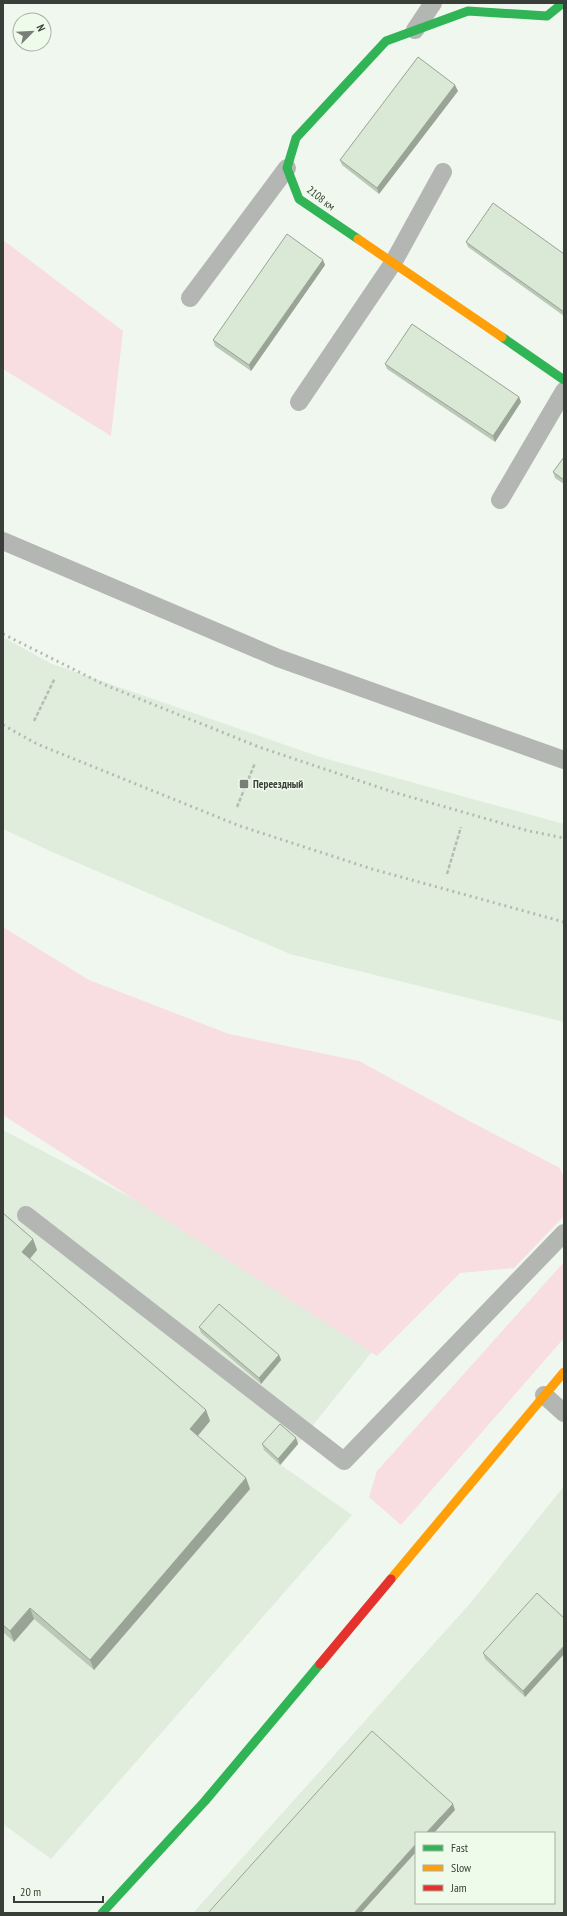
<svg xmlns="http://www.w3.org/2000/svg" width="567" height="1916" viewBox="0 0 567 1916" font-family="'PT Sans Narrow',sans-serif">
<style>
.built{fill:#e0eddd;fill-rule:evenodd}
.green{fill:#f8dee1}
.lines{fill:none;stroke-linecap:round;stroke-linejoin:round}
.path{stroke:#b7bbb6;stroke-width:2.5;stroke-dasharray:4 2;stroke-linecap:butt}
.lane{stroke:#b3b6b2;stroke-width:18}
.fast{stroke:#30b455;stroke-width:9}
.slow{stroke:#ff9f0a;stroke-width:9}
.jam{stroke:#e5322d;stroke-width:9}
.rail{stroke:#b5b9b5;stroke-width:3;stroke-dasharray:2 4;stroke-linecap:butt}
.wall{fill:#bbc8b8}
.shaded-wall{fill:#99a396}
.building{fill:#dae9d6;stroke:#99a396}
.poi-dot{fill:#797f78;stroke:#eefbea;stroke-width:1.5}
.labels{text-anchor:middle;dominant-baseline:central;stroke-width:3;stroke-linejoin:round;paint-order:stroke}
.street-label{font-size:11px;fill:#393e38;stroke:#eefbea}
.poi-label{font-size:11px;font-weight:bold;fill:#393e38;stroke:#eefbea;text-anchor:start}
</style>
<rect width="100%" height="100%" fill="#f0f7ee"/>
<!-- built -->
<g class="built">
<path d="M3,637l47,26 270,94 244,67v198l-274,-68 -240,-103 -47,-22z"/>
<path d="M3,1130l384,203 -106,132 71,50 -301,344 -48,-35z"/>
<path d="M564,1486v427h-371l280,-313zM416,1833h138v70h-138z"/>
</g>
<!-- green -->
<g class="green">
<path d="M3,240l120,91 -12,105 -108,-67z"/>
<path d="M3,927l86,53 140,54 130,27 114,62 87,45 4,10v38l-50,52 -54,5 -83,83 -374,-241z"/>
<path d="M564,1262v76l-163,187 -32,-28 8,-26z"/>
</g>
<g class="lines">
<!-- path -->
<g class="path">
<path d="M34,721l21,-43"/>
<path d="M237,807l18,-44"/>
<path d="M447,874l14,-47"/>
</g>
<!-- lane -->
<g class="lane">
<path d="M415,30l18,-27"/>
<path d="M190,298l97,-130"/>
<path d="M299,402l94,-139 50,-91"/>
<path d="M500,500l64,-109"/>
<path d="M3,541l275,117 286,102"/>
<path d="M26,1215l318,246 220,-228"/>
<path d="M544,1395l20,18"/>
</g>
<!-- fast -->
<g class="fast">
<path d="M358,239l-59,-40 -12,-31 9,-30 90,-97 82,-30 79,5 16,-13"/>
<path d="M502,337l62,43"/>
<path d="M102,1913l103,-112 115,-137"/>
</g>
<!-- slow -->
<g class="slow">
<path d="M358,239l144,98"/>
<path d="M391,1579l173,-207"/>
</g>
<!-- jam -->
<path class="jam" d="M320,1664l71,-85"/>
<!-- rail -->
<g class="rail">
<path d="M3,634l100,50 156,63 134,45 136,39 35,7"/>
<path d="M3,725l34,19 203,82 132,43 192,53"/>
</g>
</g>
<!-- wall -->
<g class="wall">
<path d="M458,91l-79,103 -37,-29 -2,-5z"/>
<path d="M466,242l98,12v62l-96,-69z"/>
<path d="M323,260l2,5 -74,106 -36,-25 -2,-6z"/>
<path d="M385,364l134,33 2,5 -26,40 -108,-73z"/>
<path d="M564,457v27l-9,-6 -2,-6z"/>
<path d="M3,1213l30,26 4,11 -7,9 176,151 4,11 -12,15 48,42 4,11 -156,181 -60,-51 -20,23 -11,-10z"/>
<path d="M199,1327l80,28 2,5 -20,24 -60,-51z"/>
<path d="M296,1438l2,6 -18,21 -16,-15 -2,-6z"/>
<path d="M564,1618v36l-39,43 -40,-38 -2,-6z"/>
</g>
<!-- shaded-wall -->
<g class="shaded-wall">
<path d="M455,85l3,6 -79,103 -2,-6z"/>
<path d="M323,260l2,5 -74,106 -2,-6z"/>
<path d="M519,397l2,5 -26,40 -2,-6z"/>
<path d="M33,1239l4,11 -11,13 -4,-11z"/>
<path d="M279,1355l2,5 -20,24 -2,-6z"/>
<path d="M206,1410l4,11 -16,19 -4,-11z"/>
<path d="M296,1438l2,6 -18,21 -2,-6z"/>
<path d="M246,1478l4,11 -156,181 -4,-10z"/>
<path d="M30,1608l4,11 -20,23 -4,-11z"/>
<path d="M564,1646v8l-39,43 -2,-6z"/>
<path d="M453,1804l2,6 -21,23h-8z"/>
<path d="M416,1844v8l-55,61h-7z"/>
</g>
<!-- building -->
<g class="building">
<path d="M418,57l37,28 -78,103 -37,-28z"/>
<path d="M493,203l71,51v58l-98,-70z"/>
<path d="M287,234l36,26 -74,105 -36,-25z"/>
<path d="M412,324l107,73 -26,39 -108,-72z"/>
<path d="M564,457v23l-11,-8z"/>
<path d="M3,1213l30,26 -11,13 184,158 -16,19 56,49 -156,182 -60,-52 -20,23 -7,-6z"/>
<path d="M219,1304l60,51 -20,23 -60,-51z"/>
<path d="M280,1424l16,14 -18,21 -16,-15z"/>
<path d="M537,1593l27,25v28l-41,45 -40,-38z"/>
<path d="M372,1731l81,73 -27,29h-10v11l-62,69h-146z"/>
</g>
<!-- markers -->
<rect class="poi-dot" x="239" y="779" width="10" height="10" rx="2"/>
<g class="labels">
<!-- street labels -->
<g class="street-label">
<text transform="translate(321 198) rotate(38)">2108 км</text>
</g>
<!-- poi labels -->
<g class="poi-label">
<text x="253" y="784">Переездный</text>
</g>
</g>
<!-- border -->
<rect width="567" height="1916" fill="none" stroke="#393e38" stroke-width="8"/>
<!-- legend -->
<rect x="415" y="1832" width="140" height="72" fill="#eefbea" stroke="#a6afa3"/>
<rect x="423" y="1845" width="20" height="6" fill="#30b455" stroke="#a6afa3"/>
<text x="451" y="1852" font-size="12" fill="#393e38">Fast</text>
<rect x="423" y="1865" width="20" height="6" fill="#ff9f0a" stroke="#a6afa3"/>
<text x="451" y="1872" font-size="12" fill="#393e38">Slow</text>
<rect x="423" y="1885" width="20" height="6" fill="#e5322d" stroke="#a6afa3"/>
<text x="451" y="1892" font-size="12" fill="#393e38">Jam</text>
<!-- north arrow -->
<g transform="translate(32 32) rotate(66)"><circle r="19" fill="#eefbea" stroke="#a6afa3"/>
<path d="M0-3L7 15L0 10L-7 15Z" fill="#797f78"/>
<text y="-6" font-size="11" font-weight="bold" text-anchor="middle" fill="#393e38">N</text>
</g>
<!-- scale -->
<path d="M14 1896v6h89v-6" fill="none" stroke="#393e38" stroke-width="2"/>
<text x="20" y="1896" font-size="12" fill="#393e38" stroke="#eefbea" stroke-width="3" paint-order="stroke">20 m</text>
</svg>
